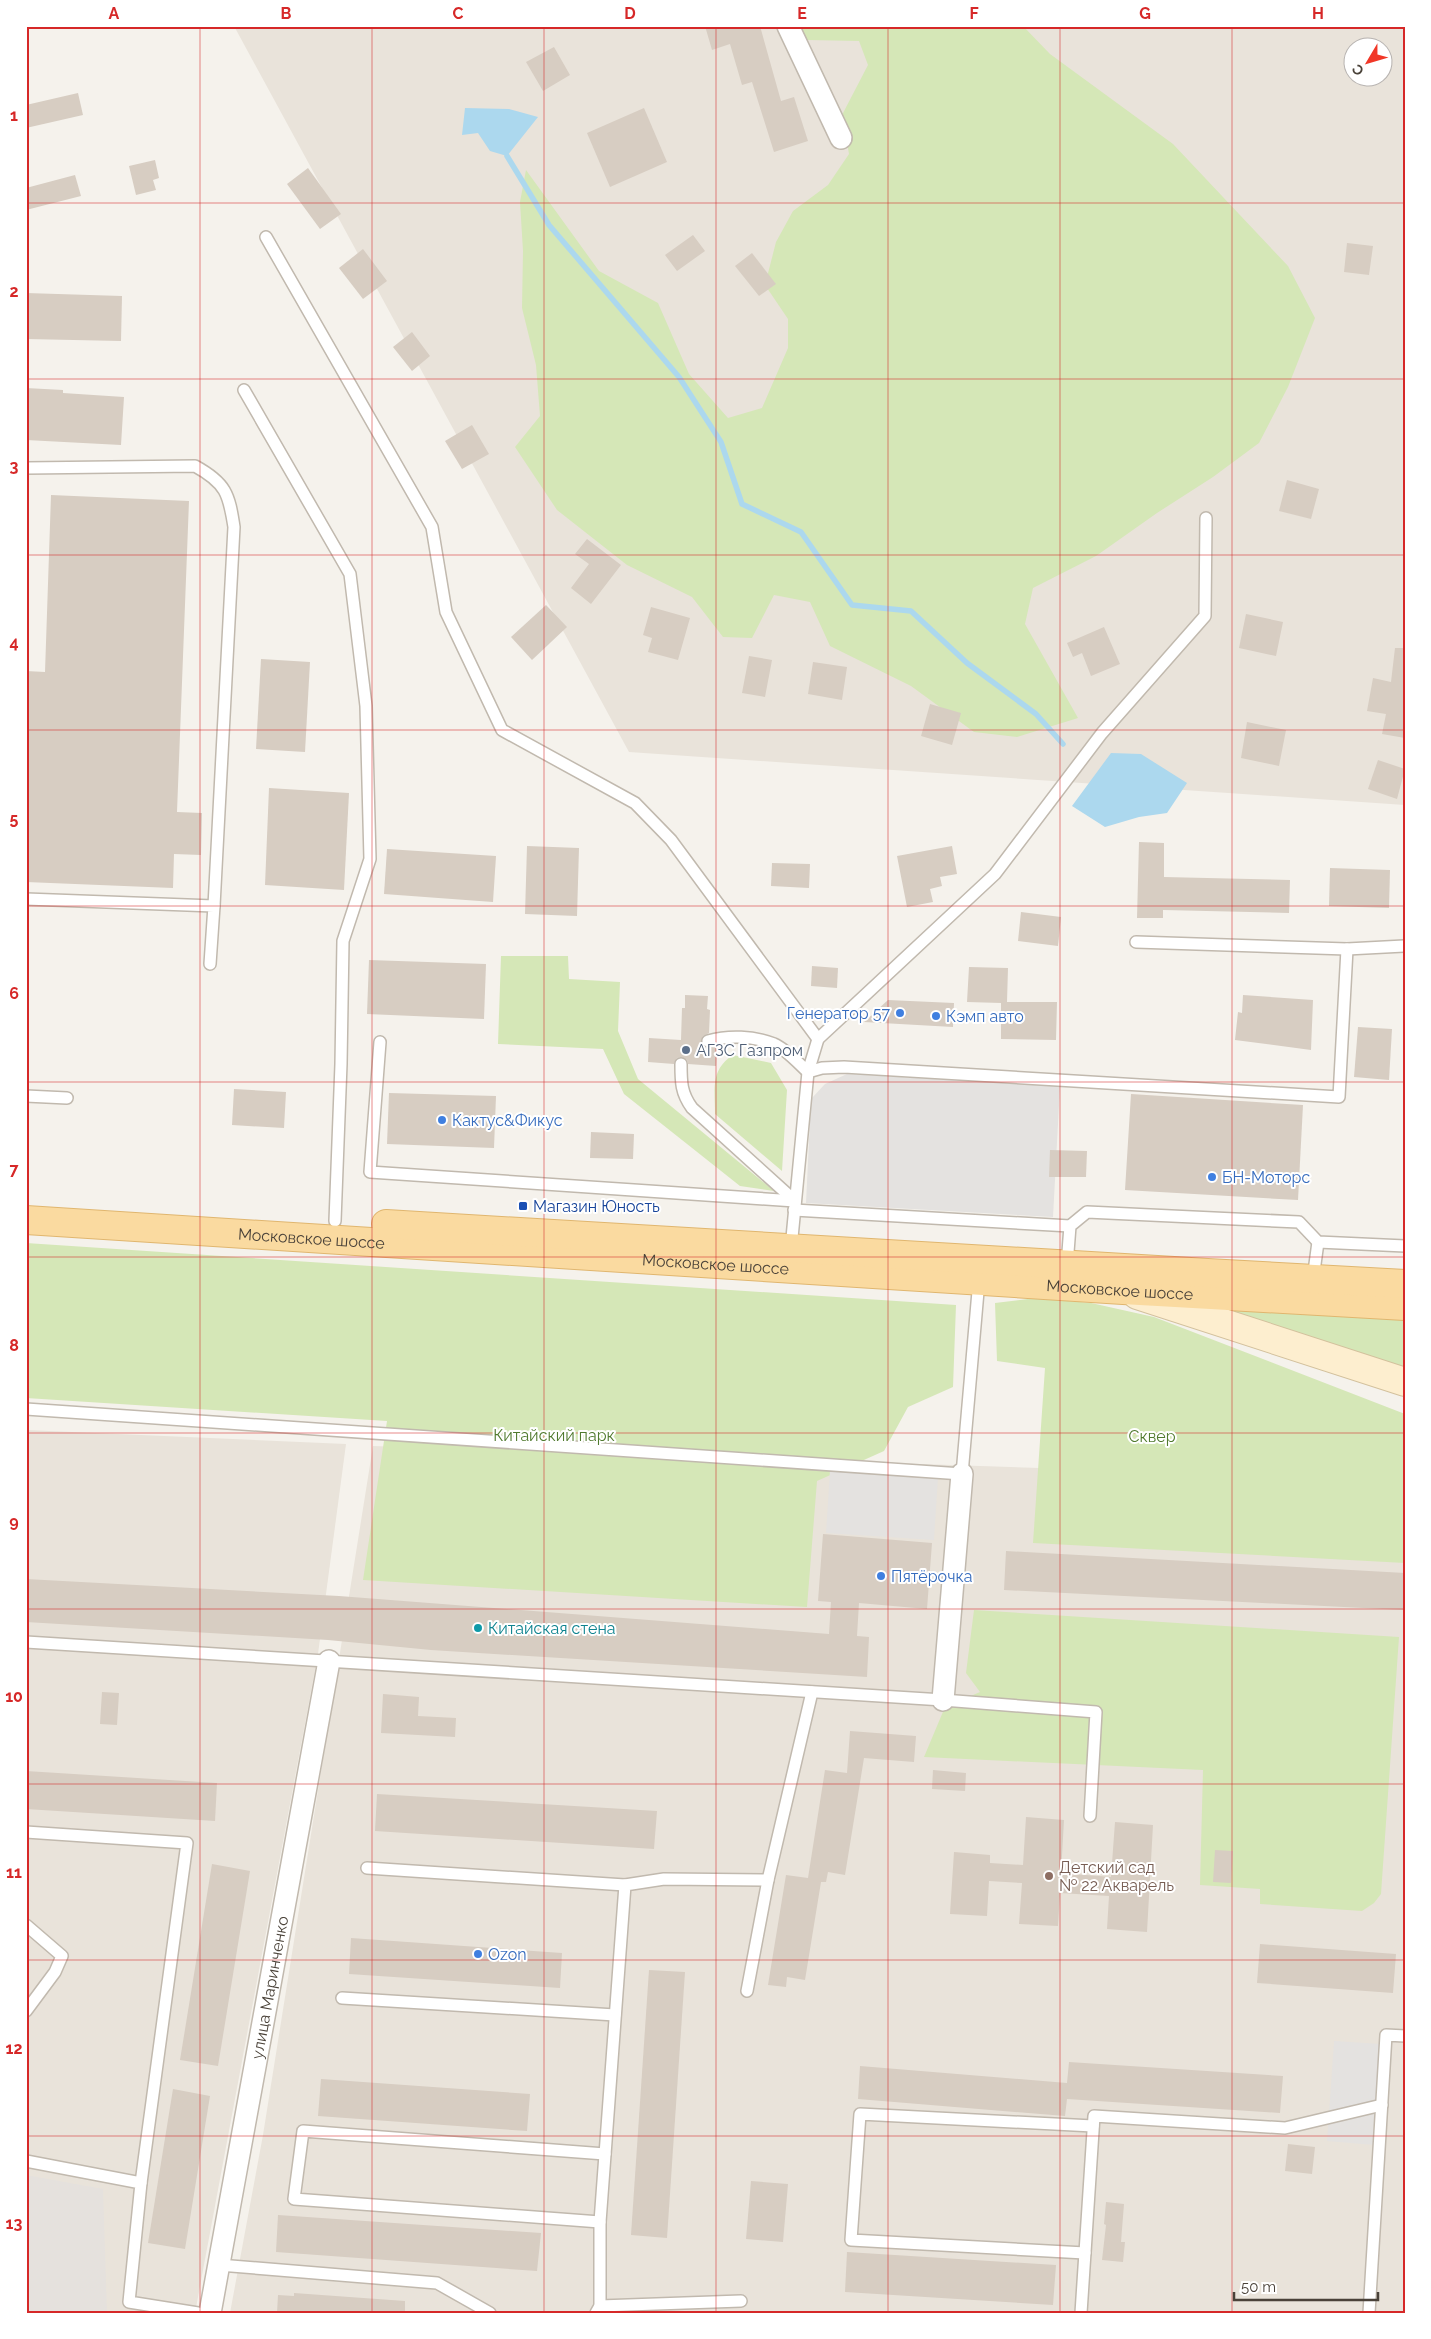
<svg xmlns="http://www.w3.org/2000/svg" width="1431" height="2339" viewBox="0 0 1431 2339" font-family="Raleway,sans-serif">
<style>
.residential{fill:#e9e3da;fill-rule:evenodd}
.industrial{fill:#e5e1dd}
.green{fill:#d5e7b7}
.parking{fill:#e4e2e0}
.water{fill:#acd8ee}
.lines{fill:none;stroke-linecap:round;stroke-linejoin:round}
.stream{stroke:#acd8ee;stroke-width:5.5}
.building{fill:#d7cdc2}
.lane-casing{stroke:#c1b9ae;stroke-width:14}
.street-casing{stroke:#c1b9ae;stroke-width:24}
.secondary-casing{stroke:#d3c19d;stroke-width:30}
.primary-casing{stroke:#e0b66f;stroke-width:30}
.lane{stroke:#fff;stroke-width:11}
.street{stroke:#fff;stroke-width:21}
.secondary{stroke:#fdeecf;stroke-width:28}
.primary{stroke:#fadaa0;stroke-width:28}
.grid{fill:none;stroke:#d62828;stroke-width:1;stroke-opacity:0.55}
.shop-dot{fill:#3f7fe0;stroke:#fff;stroke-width:2}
.service-dot{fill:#5c6f8a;stroke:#fff;stroke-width:2}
.transit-dot{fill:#1a4fb4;stroke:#fff;stroke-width:2}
.culture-dot{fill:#0f9aa8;stroke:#fff;stroke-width:2}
.education-dot{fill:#8d6e63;stroke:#fff;stroke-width:2}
.labels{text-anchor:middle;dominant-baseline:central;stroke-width:4;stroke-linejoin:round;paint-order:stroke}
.shop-label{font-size:16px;fill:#366cbe;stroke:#fff;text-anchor:start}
.service-label{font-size:16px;fill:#4e5e75;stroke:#fff;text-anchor:start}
.transit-label{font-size:16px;fill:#164399;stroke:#fff;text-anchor:start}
.street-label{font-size:16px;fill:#4a4239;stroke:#fff}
.park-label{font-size:16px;fill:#507a2e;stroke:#fff}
.culture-label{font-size:16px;fill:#0d838f;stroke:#fff;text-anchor:start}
.education-label{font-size:16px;fill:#785e54;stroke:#fff;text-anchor:start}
.neatline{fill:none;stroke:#d62828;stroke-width:2}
.grid-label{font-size:16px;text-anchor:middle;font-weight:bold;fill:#d62828}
</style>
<rect width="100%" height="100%" fill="#f5f2ec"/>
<!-- residential -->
<g class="residential">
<path d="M234,26h1171v779l-776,-53zM1354,48h30v30h-30z"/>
<path d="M26,1430l320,14 -28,210 -123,659h-169z"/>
<path d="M373,1446l1032,34v833h-1175l33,-178z"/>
</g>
<!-- industrial -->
<path class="industrial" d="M26,2175l77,14 4,124h-81z"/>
<!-- green -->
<g class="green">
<path d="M798,26h225l27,28 123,90 115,122 27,52 -27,69 -29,56 -46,34 -56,36 -61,43 -63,32 -8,36 53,94 -61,19 -43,-5 -63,-46 -81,-40 -20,-44 -36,-7 -22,43 -29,-1 -31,-40 -65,-32 -70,-55 -42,-63 25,-31 -4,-51 -14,-57 1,-57 -3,-49 6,-32 73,101 59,32 31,71 39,44 34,-10 26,-60v-29l-23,-34 11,-43 17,-31 35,-26 21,-31 -7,-39 26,-50 -9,-24 -52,-1z"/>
<path d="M501,956h67l1,23 51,3 -2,49 20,48 136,112 -34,-5 -116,-92 -21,-45 -105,-5z"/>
<path d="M733,1055l38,8 16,27 -5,81 -67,-57c0,-25 -5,-44 18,-59z"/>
<path d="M26,1243l930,62 -3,82 -45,20 -24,44 -67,30 -10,126 -444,-27 24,-159 -361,-23z"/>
<path d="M1035,1298l56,5 63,14 251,97v149l-372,-20 12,-175 -48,-7 -2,-58z"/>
<path d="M1198,1305l207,9 -1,58z"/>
<path d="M974,1610l425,27 -18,257 -7,9 -12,8 -102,-7v-15l-60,-4 3,-115 -279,-13 21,-50 35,-15 -14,-19z"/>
</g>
<!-- parking -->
<g class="parking">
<path d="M847,1074l213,12 -7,131 -247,-14 5,-104 14,-15z"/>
<path d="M830,1470l108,8 -4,62 -108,-7z"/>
<path d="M1334,2041l47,3 -7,101 -47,-4z"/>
</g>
<!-- water -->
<g class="water">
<path d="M465,108l44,1 29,8 -31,39 -17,-5 -12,-18 -16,2z"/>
<path d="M1111,753l30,1 46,29 -20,30 -28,4 -34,10 -33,-21z"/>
</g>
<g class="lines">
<!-- stream -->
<path class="stream" d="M507,156l42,69 130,152 42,65 21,62 59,28 51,73 59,6 56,52 69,51 27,30"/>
</g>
<!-- building -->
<g class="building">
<path d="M705,26h55l21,75 13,-4 14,44 -34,11 -22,-70 -10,3 -12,-41 -18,6z"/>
<path d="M554,47l16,28 -27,16 -17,-29z"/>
<path d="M78,93l5,22 -57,13v-23z"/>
<path d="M644,108l23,54 -57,25 -23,-54z"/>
<path d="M155,160l4,18 -6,2 3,10 -20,5 -7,-29z"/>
<path d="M308,168l33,46 -21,15 -33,-45z"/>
<path d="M75,175l6,21 -55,14v-22z"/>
<path d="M693,235l12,16 -28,20 -12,-16z"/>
<path d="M1347,243l26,3 -4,29 -25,-3z"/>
<path d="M363,249l24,32 -24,18 -24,-31z"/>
<path d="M752,253l24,31 -17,12 -24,-30z"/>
<path d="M26,293l96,3 -1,45 -95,-2z"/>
<path d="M412,332l18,24 -18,15 -19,-24z"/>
<path d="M26,388l37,2v3l61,4 -3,48 -95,-5z"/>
<path d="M472,425l17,29 -27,15 -17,-28z"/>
<path d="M1287,480l32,9 -8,30 -32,-8z"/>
<path d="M51,495l138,6 -12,311 25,1 -1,42 -27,-1 -1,34 -147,-6v-211l19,1z"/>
<path d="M587,539l34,26 -30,39 -20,-16 18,-24 -14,-10z"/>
<path d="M546,605l21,22 -35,33 -21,-23z"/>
<path d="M651,607l39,11 -12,42 -30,-8 4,-14 -9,-3z"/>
<path d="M1246,614l37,8 -7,34 -37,-8z"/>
<path d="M1104,627l16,37 -29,12 -9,-23 -9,4 -6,-14z"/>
<path d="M1395,648h10v90l-23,-4 4,-20 -19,-3 6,-33 18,4z"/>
<path d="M749,656l23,4 -7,37 -23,-4z"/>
<path d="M261,659l49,3 -5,90 -49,-3z"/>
<path d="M813,662l34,5 -5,33 -34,-6z"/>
<path d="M930,704l31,9 -9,32 -31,-9z"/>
<path d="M1247,722l39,8 -7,36 -38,-8z"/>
<path d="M1378,760l27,9 -8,30 -29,-10z"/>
<path d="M269,788l80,5 -5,97 -79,-5z"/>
<path d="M1139,842l25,1v34l126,3 -1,33 -126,-3v8h-26z"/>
<path d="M527,846l52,2 -2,68 -52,-2z"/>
<path d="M952,846l5,28 -17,3 2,9 -12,3 3,13 -26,5 -10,-51z"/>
<path d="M387,849l109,7 -3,46 -109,-8z"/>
<path d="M772,863l38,1 -1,24 -38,-2z"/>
<path d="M1330,868l60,2 -1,38 -60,-2z"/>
<path d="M1021,912l40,5 -3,29 -40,-5z"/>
<path d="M369,960l117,4 -2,55 -117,-5z"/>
<path d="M812,966l26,2 -1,20 -26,-2z"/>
<path d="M969,967l39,1 -1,34h50l-1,38 -55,-1v-36l-34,-1z"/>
<path d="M685,995l23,1 -1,13 3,1 -1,23 -6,3 -2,6 5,6 11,-1 -1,19 -28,-2 -1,-4 -6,-3 -4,1 -3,6 -26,-2 1,-24 32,2 1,-32h3z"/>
<path d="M1243,995l70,5 -2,50 -76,-10 3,-28 4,1z"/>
<path d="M888,1000l66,3 -1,24 -89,-5z"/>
<path d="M1358,1027l34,2 -3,51 -35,-3z"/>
<path d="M234,1089l52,3 -2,36 -52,-3z"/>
<path d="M389,1093l107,3 -2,52 -107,-4z"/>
<path d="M1131,1094l172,11 -5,95 -173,-10z"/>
<path d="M591,1132l43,2 -1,25 -43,-1z"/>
<path d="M1050,1150l37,1 -1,26h-37z"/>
<path d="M823,1534l109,9 -5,66 -68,-6 -2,33 12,1 -2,40 -436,-27 -103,-10 -302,-18v-43l313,17 490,38 2,-32 -13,-1z"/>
<path d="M1006,1551l399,22v33h-2v4l-399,-20z"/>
<path d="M102,1692l17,1 -2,32 -17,-1z"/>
<path d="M383,1694l36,3 -1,19 38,2 -1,19 -74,-4z"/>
<path d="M850,1731l66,5 -2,26 -50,-4 -19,117 -17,-3 -2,10h-5l-16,98 -18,-3 -1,10 -18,-2 18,-110 22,3 17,-108 22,3z"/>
<path d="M933,1770l33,3 -1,18 -33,-2z"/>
<path d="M26,1771l191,12 -2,38 -189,-12z"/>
<path d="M377,1794l280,17 -3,38 -279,-18z"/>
<path d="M1026,1817l38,3 -3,53 50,4 4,-55 38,3 -6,107 -40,-3 2,-33 -49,-3 -2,33 -39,-2 3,-41 -33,-2 -2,35 -37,-2 4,-62 36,3v8l33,2z"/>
<path d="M1215,1850l18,1 -2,32 -18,-1z"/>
<path d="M212,1864l38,7 -32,195 -38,-6z"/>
<path d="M351,1938l211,15 -2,35 -211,-14z"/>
<path d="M1260,1944l136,10 -3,39 -136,-10z"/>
<path d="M649,1970l36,2 -18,266 -36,-3z"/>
<path d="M1069,2062l214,14 -3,37 -213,-14 -2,17 -207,-17 2,-33 207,17z"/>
<path d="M321,2079l209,15 -3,37 -209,-15z"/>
<path d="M173,2089l37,7 -25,153 -37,-6z"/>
<path d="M1288,2144l27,3 -3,27 -27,-3z"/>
<path d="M751,2181l37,3 -5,58 -37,-3z"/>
<path d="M1106,2202l18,2 -3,38h4l-2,20 -21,-2 4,-35 -2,-1z"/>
<path d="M278,2215l263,18 -4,38 -261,-19z"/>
<path d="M847,2252l209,13 -3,40 -208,-13z"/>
<path d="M294,2293l111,8v12h-128l1,-18 16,1z"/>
</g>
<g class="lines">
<defs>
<g id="lane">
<path d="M266,237l166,290 14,85 56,118 133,73 36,37 147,199"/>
<path d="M244,390l106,184 16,132 4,153 -27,82 -2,123 -6,157"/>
<path d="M26,468l169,-2c31,17 34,28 39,61l-20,379"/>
<path d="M26,899l188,7 -4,58"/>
<path d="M1136,942l211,7 57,-3"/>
<path d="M708,1041c21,-6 45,-5 66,3 12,5 24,19 34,28l10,-33 177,-165 107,-141 103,-117 1,-98"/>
<path d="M380,1042l-10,130 425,29"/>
<path d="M681,1064c0,18 0,29 11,44l103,93"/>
<path d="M26,1096l41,2"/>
<path d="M794,1210l276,16"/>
<path d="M791,1248l17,-176 14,-4 22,-1 495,30 8,-148"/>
<path d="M1067,1265l3,-39 17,-14 212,10 19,20 87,4"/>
<path d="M1313,1279l5,-37"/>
<path d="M26,1409l936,65 17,-194"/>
<path d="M26,1642l917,58 153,12 -6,104"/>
<path d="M26,1832l161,11 -46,340"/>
<path d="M367,1868l258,17"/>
<path d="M26,1925l36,31 -7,16 -29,39"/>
<path d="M747,1991l21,-111 44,-188"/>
<path d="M342,1998l273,17"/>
<path d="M26,2161l115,22 -12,119 69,11"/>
<path d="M600,2222l-306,-23 9,-68 302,23"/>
<path d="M1085,2253l-234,-13 9,-126 233,12"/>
<path d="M219,2265l218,18 53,30"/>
<path d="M600,2306l141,-5"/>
<path d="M596,2313l4,-7v-84l25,-337 39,-6 104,1"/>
<path d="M1081,2313l13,-197 191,12 97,-23"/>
<path d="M1369,2313l17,-278 19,1"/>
</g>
<g id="street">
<path d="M788,26l53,112"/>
<path d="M943,1700l19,-226"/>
<path id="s1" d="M210,2313l119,-652"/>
</g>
<path id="secondary" d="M1137,1295l268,87"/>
<g id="primary">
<path id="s2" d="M26,1220l1097,70 282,16"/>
<path d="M386,1224c339,19 679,42 1019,60"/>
</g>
</defs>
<!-- lane casing -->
<use href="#lane" class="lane-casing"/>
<!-- street casing -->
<use href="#street" class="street-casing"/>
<!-- secondary casing -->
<use href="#secondary" class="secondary-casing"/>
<!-- primary casing -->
<use href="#primary" class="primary-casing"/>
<!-- lane -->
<use href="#lane" class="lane"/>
<!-- street -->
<use href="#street" class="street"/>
<!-- secondary -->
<use href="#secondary" class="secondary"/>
<!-- primary -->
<use href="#primary" class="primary"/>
</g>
<!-- grid -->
<path class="grid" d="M200,26v2287M372,26v2287M544,26v2287M716,26v2287M888,26v2287M1060,26v2287M1232,26v2287M26,203h1379M26,379h1379M26,555h1379M26,730h1379M26,906h1379M26,1082h1379M26,1257h1379M26,1433h1379M26,1609h1379M26,1784h1379M26,1960h1379M26,2136h1379"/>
<!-- markers -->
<g class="shop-dot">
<circle cx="900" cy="1013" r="5"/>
<circle cx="936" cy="1016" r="5"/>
<circle cx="442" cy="1120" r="5"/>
<circle cx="1212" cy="1177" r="5"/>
<circle cx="881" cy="1576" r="5"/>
<circle cx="478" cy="1954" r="5"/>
</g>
<circle class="service-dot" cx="686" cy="1050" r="5"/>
<rect class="transit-dot" x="518" y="1201" width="10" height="10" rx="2.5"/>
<circle class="culture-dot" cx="478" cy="1628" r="5"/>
<circle class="education-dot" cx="1049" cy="1876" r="5"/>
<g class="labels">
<!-- shop labels -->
<g class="shop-label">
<text x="890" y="1013" text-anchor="end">Генератор 57</text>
<text x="946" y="1016">Кэмп авто</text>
<text x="452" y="1120">Кактус&amp;Фикус</text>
<text x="1222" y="1177">БН-Моторс</text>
<text x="891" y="1576">Пятёрочка</text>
<text x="488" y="1954">Ozon</text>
</g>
<!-- service labels -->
<g class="service-label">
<text x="696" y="1050">АГЗС Газпром</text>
</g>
<!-- transit labels -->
<g class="transit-label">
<text x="533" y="1206">Магазин Юность</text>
</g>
<!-- street labels -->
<g class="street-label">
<text stroke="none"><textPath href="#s2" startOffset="286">Московское шоссе</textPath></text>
<text stroke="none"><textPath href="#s2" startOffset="691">Московское шоссе</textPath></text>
<text stroke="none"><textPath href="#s2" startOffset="1096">Московское шоссе</textPath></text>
<text stroke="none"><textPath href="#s1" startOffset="331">улица Маринченко</textPath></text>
</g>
<!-- park labels -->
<g class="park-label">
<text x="554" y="1435">Китайский парк</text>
<text x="1152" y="1436">Сквер</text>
</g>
<!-- culture labels -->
<g class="culture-label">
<text x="488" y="1628">Китайская стена</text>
</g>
<!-- education labels -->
<g class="education-label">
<text x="1059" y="1867">Детский сад<tspan x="1059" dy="18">№ 22 Акварель</tspan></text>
</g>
</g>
<!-- border -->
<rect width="1431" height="2339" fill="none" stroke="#ffffff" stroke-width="55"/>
<!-- north arrow -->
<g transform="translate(1368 62) rotate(232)"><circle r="24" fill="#ffffff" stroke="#b7b3b0"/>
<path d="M0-4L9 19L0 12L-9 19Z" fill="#f13727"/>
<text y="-8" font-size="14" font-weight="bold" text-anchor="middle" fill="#4a4239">С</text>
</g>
<!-- scale -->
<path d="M1234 2292v8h144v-8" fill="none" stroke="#4a4239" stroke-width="2.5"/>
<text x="1241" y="2292" font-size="15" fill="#4a4239" stroke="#ffffff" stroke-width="4" paint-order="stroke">50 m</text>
<rect x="28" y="28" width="1376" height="2284" class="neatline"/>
<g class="grid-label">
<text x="114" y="19">A</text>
<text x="286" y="19">B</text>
<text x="458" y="19">C</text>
<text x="630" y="19">D</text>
<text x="802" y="19">E</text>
<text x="974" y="19">F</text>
<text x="1145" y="19">G</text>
<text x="1318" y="19">H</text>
<text x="14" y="121">1</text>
<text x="14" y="297">2</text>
<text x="14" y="472">3</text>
<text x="14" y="648">4</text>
<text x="14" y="824">5</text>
<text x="14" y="999">6</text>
<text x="14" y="1175">7</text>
<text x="14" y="1351">8</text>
<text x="14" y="1527">9</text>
<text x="14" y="1702">10</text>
<text x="14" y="1878">11</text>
<text x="14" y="2054">12</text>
<text x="14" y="2229">13</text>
</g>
</svg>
